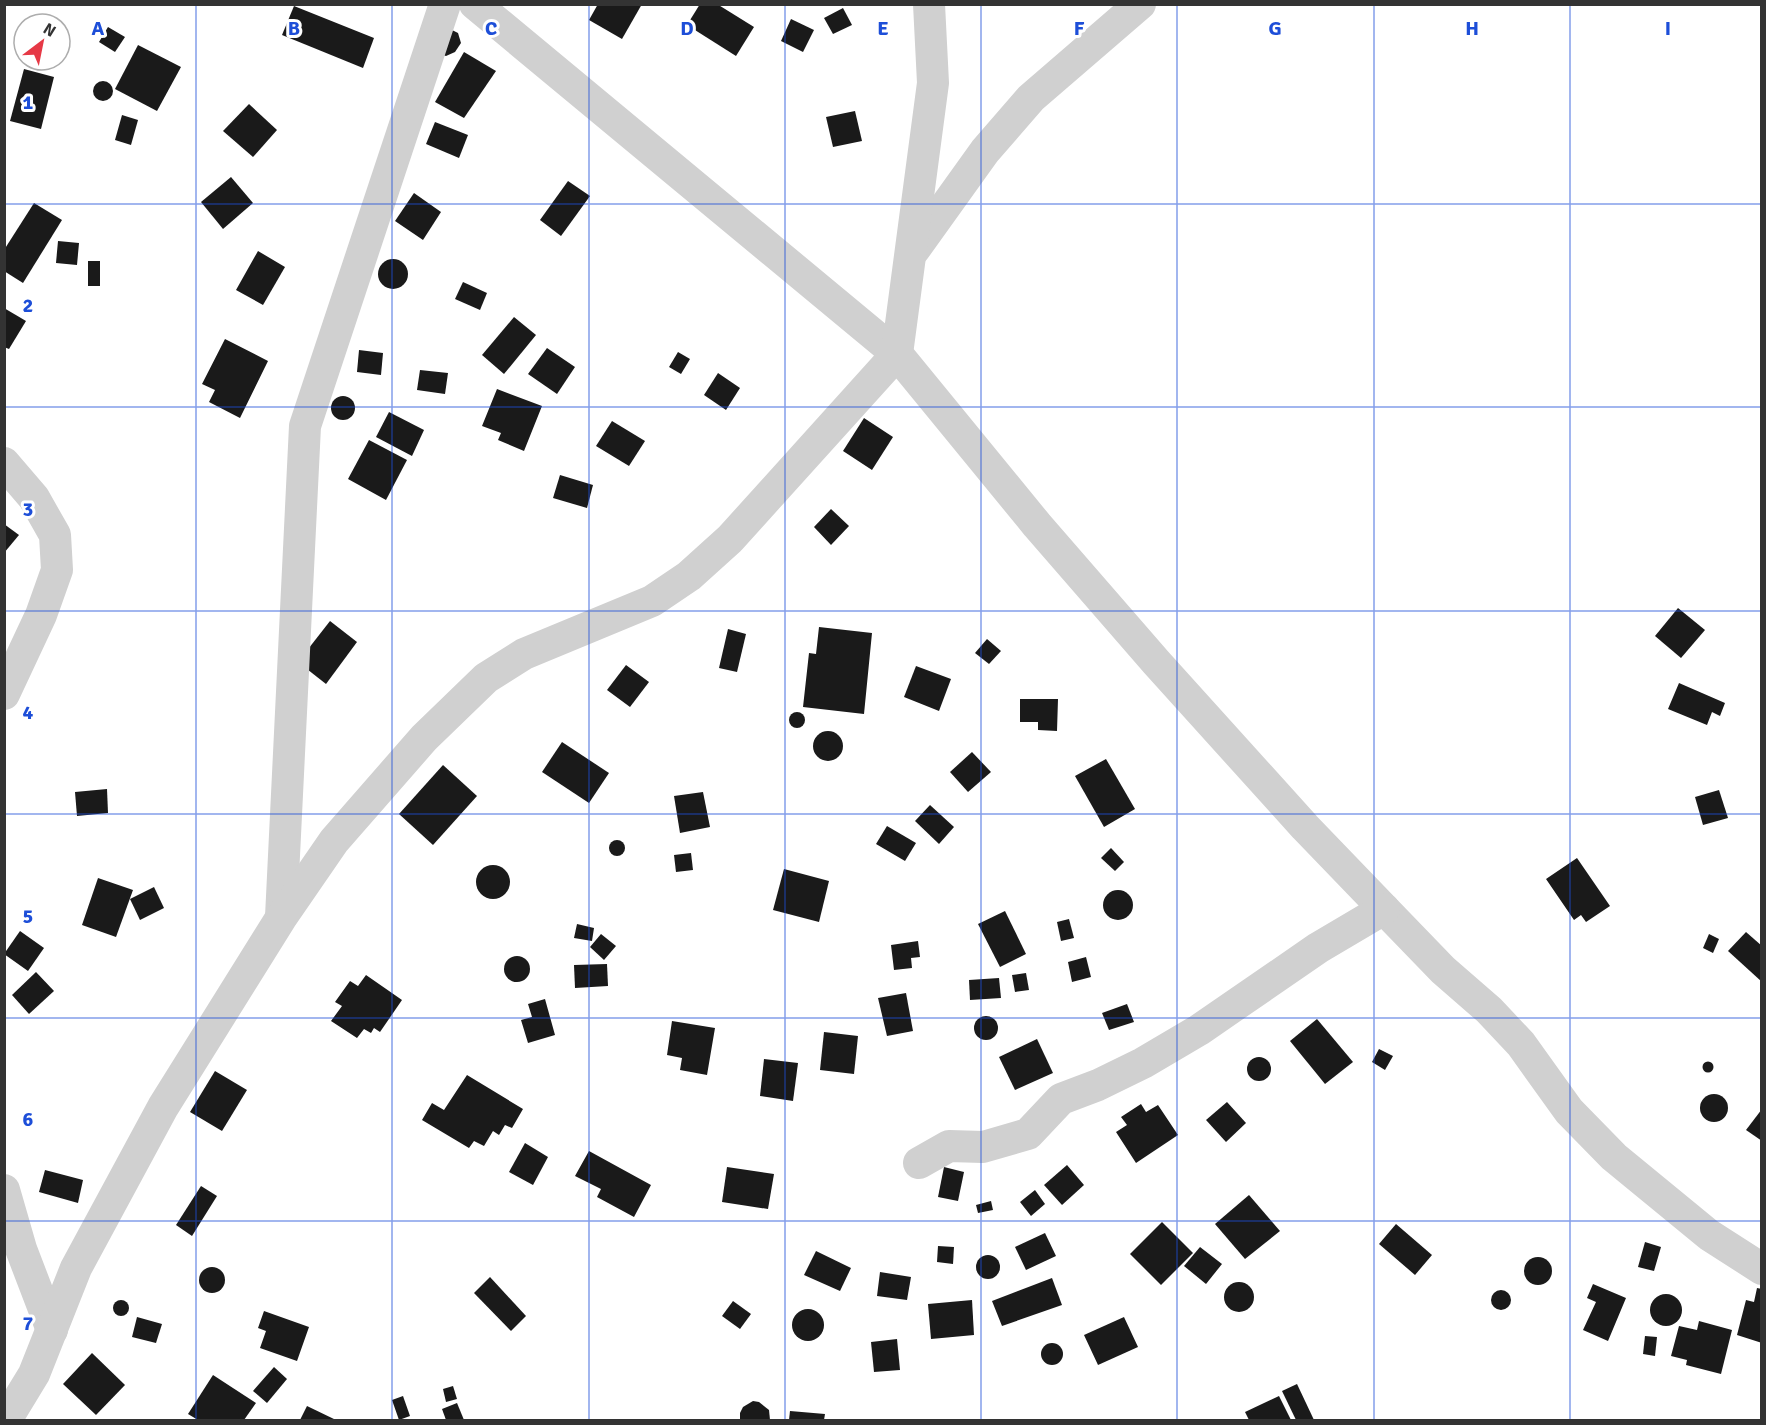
<svg xmlns="http://www.w3.org/2000/svg" width="1766" height="1425" viewBox="0 0 1766 1425" font-family="Signika,sans-serif">
<style>
.building{fill:#1a1a1a}
.lines{fill:none;stroke-linecap:round;stroke-linejoin:round}
.minor{stroke:#d0d0d0;stroke-width:32}
.grid{fill:none;stroke:#1d4ed8;stroke-width:1.5;stroke-opacity:0.55}
.grid-label{font-size:20px;text-anchor:middle;font-weight:bold;fill:#1d4ed8;stroke:#fff;stroke-width:6;stroke-linejoin:round;paint-order:stroke}
</style>
<rect width="100%" height="100%" fill="#fff"/>
<!-- building -->
<g class="building">
<path d="M598,4h44l-20,35 -33,-19z"/>
<path d="M700,4h17l37,23 -18,29 -49,-31z"/>
<path d="M294,6l80,32 -11,30 -81,-33z"/>
<path d="M843,8l9,17 -19,9 -9,-16z"/>
<path d="M791,19l23,11 -11,22 -22,-11z"/>
<path d="M108,27l17,10 -10,15 -16,-10z"/>
<path d="M448,28l10,5 3,10 -6,9 -9,4 -6,-2z"/>
<path d="M138,45l43,22 -24,44 -42,-22z"/>
<path d="M464,52l32,19 -32,47 -29,-16z"/>
<path d="M24,69l30,8 -13,52 -31,-8z"/>
<circle cx="103" cy="91" r="10"/>
<path d="M249,104l28,26 -24,27 -30,-26z"/>
<path d="M855,111l7,30 -29,6 -7,-30z"/>
<path d="M122,115l16,5 -7,25 -16,-5z"/>
<path d="M435,122l33,13 -9,23 -33,-14z"/>
<path d="M231,177l22,26 -30,26 -22,-27z"/>
<path d="M568,181l22,15 -29,40 -21,-16z"/>
<path d="M414,193l27,19 -18,28 -28,-19z"/>
<path d="M34,203l28,17 -39,63 -19,-12v-21z"/>
<path d="M58,241l21,2 -2,22 -21,-2z"/>
<path d="M258,251l27,16 -22,38 -27,-15z"/>
<circle cx="393" cy="274" r="15"/>
<rect x="88" y="261" width="12" height="25"/>
<path d="M463,282l24,11 -7,17 -25,-11z"/>
<path d="M4,308l22,13 -17,28 -5,-2z"/>
<path d="M514,317l22,18 -32,39 -22,-19z"/>
<path d="M225,339l43,22 -28,57 -31,-16 6,-12 -13,-6z"/>
<path d="M547,348l28,19 -18,27 -29,-20z"/>
<path d="M359,350l24,3 -2,22 -24,-3z"/>
<path d="M678,352l12,7 -9,15 -12,-7z"/>
<path d="M420,370l28,3 -3,21 -28,-4z"/>
<path d="M718,373l22,15 -14,22 -22,-15z"/>
<path d="M497,389l45,17 -18,45 -26,-11 3,-7 -19,-7z"/>
<circle cx="343" cy="408" r="12"/>
<path d="M389,412l35,18 -12,26 -36,-19z"/>
<path d="M864,418l29,19 -21,33 -29,-19z"/>
<path d="M612,421l33,20 -16,25 -33,-20z"/>
<path d="M369,440l38,20 -21,40 -38,-21z"/>
<path d="M560,475l33,10 -6,23 -34,-10z"/>
<path d="M831,509l18,17 -18,19 -17,-18z"/>
<path d="M4,524l15,11 -15,18z"/>
<path d="M1678,608l27,22 -24,28 -26,-22z"/>
<path d="M330,621l27,21 -31,42 -28,-22z"/>
<path d="M819,627l53,6 -8,81 -61,-7 6,-54 7,1z"/>
<path d="M728,629l18,5 -9,38 -18,-4z"/>
<path d="M987,639l14,12 -12,13 -14,-11z"/>
<path d="M626,665l23,17 -19,25 -23,-17z"/>
<path d="M916,666l35,13 -12,32 -35,-14z"/>
<path d="M1679,683l46,20 -5,13 -8,-4 -5,13 -39,-16z"/>
<path d="M1020,699h38l-1,32 -19,-1v-8h-18z"/>
<circle cx="797" cy="720" r="8"/>
<circle cx="828" cy="746" r="15"/>
<path d="M562,742l47,31 -20,30 -47,-31z"/>
<path d="M972,752l19,20 -23,20 -18,-20z"/>
<path d="M1106,759l29,50 -31,18 -29,-51z"/>
<path d="M443,765l34,31 -44,49 -34,-31z"/>
<path d="M107,789l1,24 -31,3 -2,-24z"/>
<path d="M1719,790l9,28 -25,7 -8,-28z"/>
<path d="M703,792l7,35 -30,6 -6,-37z"/>
<path d="M930,805l24,22 -15,17 -24,-23z"/>
<path d="M887,826l29,17 -11,18 -29,-17z"/>
<circle cx="617" cy="848" r="8"/>
<path d="M1111,848l13,14 -9,9 -14,-13z"/>
<path d="M691,853l2,17 -17,2 -2,-17z"/>
<path d="M1577,858l33,48 -24,16 -5,-7 -7,5 -28,-41z"/>
<circle cx="493" cy="882" r="17"/>
<path d="M784,869l45,12 -10,41 -46,-12z"/>
<path d="M98,878l35,12 -17,47 -34,-12z"/>
<path d="M154,887l10,21 -24,12 -10,-21z"/>
<circle cx="1118" cy="905" r="15"/>
<path d="M1005,911l21,43 -26,13 -22,-43z"/>
<path d="M1069,919l5,19 -13,3 -4,-19z"/>
<path d="M577,924l17,4 -2,13 -18,-3z"/>
<path d="M20,931l24,17 -16,23 -24,-17z"/>
<path d="M1746,932l16,14v36l-34,-31z"/>
<path d="M601,934l15,12 -12,14 -14,-13z"/>
<path d="M1709,934l10,5 -6,14 -10,-5z"/>
<path d="M918,941l2,16 -9,1 1,10 -18,2 -3,-25z"/>
<circle cx="517" cy="969" r="13"/>
<path d="M1086,957l5,20 -19,5 -4,-20z"/>
<path d="M607,964l1,22 -33,2 -1,-23z"/>
<path d="M36,972l18,19 -25,23 -17,-19z"/>
<path d="M1026,973l3,17 -14,2 -3,-17z"/>
<path d="M366,975l36,25 -22,32 -6,-4 -3,5 -7,-4 -7,9 -26,-17 11,-15 -7,-4 15,-21 8,5z"/>
<path d="M999,978l2,20 -31,2 -1,-20z"/>
<path d="M906,993l7,38 -26,5 -9,-38z"/>
<path d="M545,999l10,36 -27,8 -7,-23 11,-3 -4,-13z"/>
<path d="M1127,1004l7,18 -25,8 -7,-17z"/>
<circle cx="986" cy="1028" r="12"/>
<path d="M1317,1019l36,43 -28,22 -35,-43z"/>
<path d="M672,1021l43,7 -8,47 -27,-5 2,-12 -15,-3z"/>
<path d="M824,1032l34,4 -4,38 -34,-4z"/>
<path d="M1037,1039l16,34 -38,17 -16,-33z"/>
<path d="M1379,1049l14,7 -8,14 -13,-8z"/>
<circle cx="1259" cy="1069" r="12"/>
<path d="M764,1059l34,4 -5,38 -33,-5z"/>
<circle cx="1708" cy="1067" r="5.5"/>
<path d="M215,1071l32,19 -25,41 -32,-19z"/>
<path d="M467,1075l56,34 -11,19 -7,-3 -6,10 -6,-4 -9,15 -10,-5 -5,7 -47,-28 10,-17 12,7z"/>
<circle cx="1714" cy="1108" r="14"/>
<path d="M1227,1102l19,21 -20,19 -20,-22z"/>
<path d="M1141,1104l5,8 12,-7 20,30 -42,28 -20,-31 11,-7 -6,-8z"/>
<path d="M1762,1109v32l-16,-11z"/>
<path d="M525,1143l23,14 -15,28 -24,-13z"/>
<path d="M589,1151l62,34 -17,32 -37,-20 4,-8 -26,-13z"/>
<path d="M1067,1165l17,20 -22,20 -18,-20z"/>
<path d="M727,1167l47,7 -6,35 -46,-7z"/>
<path d="M944,1167l20,5 -6,29 -20,-4z"/>
<path d="M45,1170l38,10 -5,23 -39,-11z"/>
<path d="M201,1186l16,10 -25,40 -16,-11z"/>
<path d="M1035,1190l10,14 -14,12 -11,-14z"/>
<path d="M1249,1195l31,36 -35,28 -30,-35z"/>
<path d="M991,1201l2,9 -15,3 -2,-8z"/>
<path d="M1162,1222l31,31 -32,32 -31,-31z"/>
<path d="M1396,1224l36,31 -17,20 -36,-31z"/>
<path d="M1045,1233l11,23 -30,14 -11,-23z"/>
<path d="M1645,1242l16,5 -7,24 -16,-4z"/>
<path d="M938,1246l16,1 -1,17 -16,-2z"/>
<path d="M1200,1247l22,17 -16,20 -22,-18z"/>
<path d="M816,1251l35,17 -11,23 -36,-16z"/>
<circle cx="988" cy="1267" r="12"/>
<circle cx="1538" cy="1271" r="14"/>
<circle cx="212" cy="1280" r="13"/>
<path d="M880,1272l31,5 -4,23 -30,-4z"/>
<path d="M490,1277l36,39 -15,15 -37,-38z"/>
<path d="M1052,1278l10,27 -60,21 -10,-25z"/>
<circle cx="1239" cy="1297" r="15"/>
<path d="M1593,1284l33,14 -18,43 -25,-11 13,-28 -9,-4z"/>
<path d="M1757,1288l5,1v54l-25,-8 9,-35 8,2z"/>
<circle cx="1501" cy="1300" r="10"/>
<circle cx="1666" cy="1310" r="16"/>
<circle cx="121" cy="1308" r="8"/>
<path d="M972,1300l2,35 -43,4 -3,-35z"/>
<path d="M733,1301l18,13 -11,15 -18,-13z"/>
<circle cx="808" cy="1325" r="16"/>
<path d="M264,1311l45,16 -12,34 -37,-13 6,-17 -8,-3z"/>
<path d="M137,1317l25,7 -6,19 -24,-6z"/>
<path d="M1124,1317l14,30 -40,18 -14,-30z"/>
<path d="M1699,1321l33,9 -11,44 -35,-9 1,-5 -16,-4 8,-30 18,4z"/>
<path d="M1645,1336l12,1 -2,19 -12,-2z"/>
<path d="M897,1339l3,31 -26,2 -3,-30z"/>
<circle cx="1052" cy="1354" r="11"/>
<path d="M92,1353l33,32 -29,30 -33,-31z"/>
<path d="M274,1367l13,12 -20,24 -14,-12z"/>
<path d="M213,1375l43,28 -12,17h-46l-10,-6z"/>
<path d="M1297,1384l17,36h-18l-14,-29z"/>
<path d="M453,1386l4,13 -11,3 -3,-13z"/>
<path d="M403,1396l7,20 -11,4 -7,-20z"/>
<path d="M1279,1396l12,24h-42l-4,-8z"/>
<path d="M753,1401l6,1 10,8 1,10h-30v-7l3,-6z"/>
<path d="M457,1403l7,17h-18l-4,-11z"/>
<path d="M307,1406l29,14h-36z"/>
<path d="M790,1411l35,3 -1,6h-35z"/>
</g>
<g class="lines">
<!-- minor -->
<g class="minor">
<path d="M475,4l422,350 140,171 119,137 149,165 79,82 59,61 46,40 32,34 48,67 45,46 95,78 53,34"/>
<path d="M914,250l71,-99 46,-53 109,-94"/>
<path d="M4,463l30,35 21,37 2,35 -16,45 -37,79"/>
<path d="M281,917l24,-491 140,-422"/>
<path d="M919,1163l30,-17 34,1 45,-13 33,-35 37,-14 45,-22 56,-33 119,-82 66,-39"/>
<path d="M4,1190l17,59 31,81"/>
<path d="M6,1420l28,-46 42,-106 87,-161 118,-189 53,-77 90,-103 62,-60 38,-24 128,-53 37,-25 41,-37 167,-185 36,-271 -4,-79"/>
</g>
</g>
<!-- grid -->
<path class="grid" d="M196,4v1416M392,4v1416M589,4v1416M785,4v1416M981,4v1416M1177,4v1416M1374,4v1416M1570,4v1416M4,204h1758M4,407h1758M4,611h1758M4,814h1758M4,1018h1758M4,1221h1758"/>
<g class="grid-label">
<text x="98" y="35">A</text>
<text x="294" y="35">B</text>
<text x="491" y="35">C</text>
<text x="687" y="35">D</text>
<text x="883" y="35">E</text>
<text x="1079" y="35">F</text>
<text x="1275" y="35">G</text>
<text x="1472" y="35">H</text>
<text x="1668" y="35">I</text>
<text x="28" y="109">1</text>
<text x="28" y="312">2</text>
<text x="28" y="516">3</text>
<text x="28" y="719">4</text>
<text x="28" y="923">5</text>
<text x="28" y="1126">6</text>
<text x="28" y="1330">7</text>
</g>
<!-- border -->
<rect width="1766" height="1425" fill="none" stroke="#333333" stroke-width="12"/>
<!-- north arrow -->
<g transform="translate(42 42) rotate(32)"><circle r="28" fill="#ffffff" stroke="#adadad" stroke-width="1.5"/>
<path d="M0-4.5L10 22L0 15L-10 22Z" fill="#e63946"/>
<text y="-9" font-size="16" font-weight="bold" text-anchor="middle" fill="#333333">N</text>
</g>
</svg>
